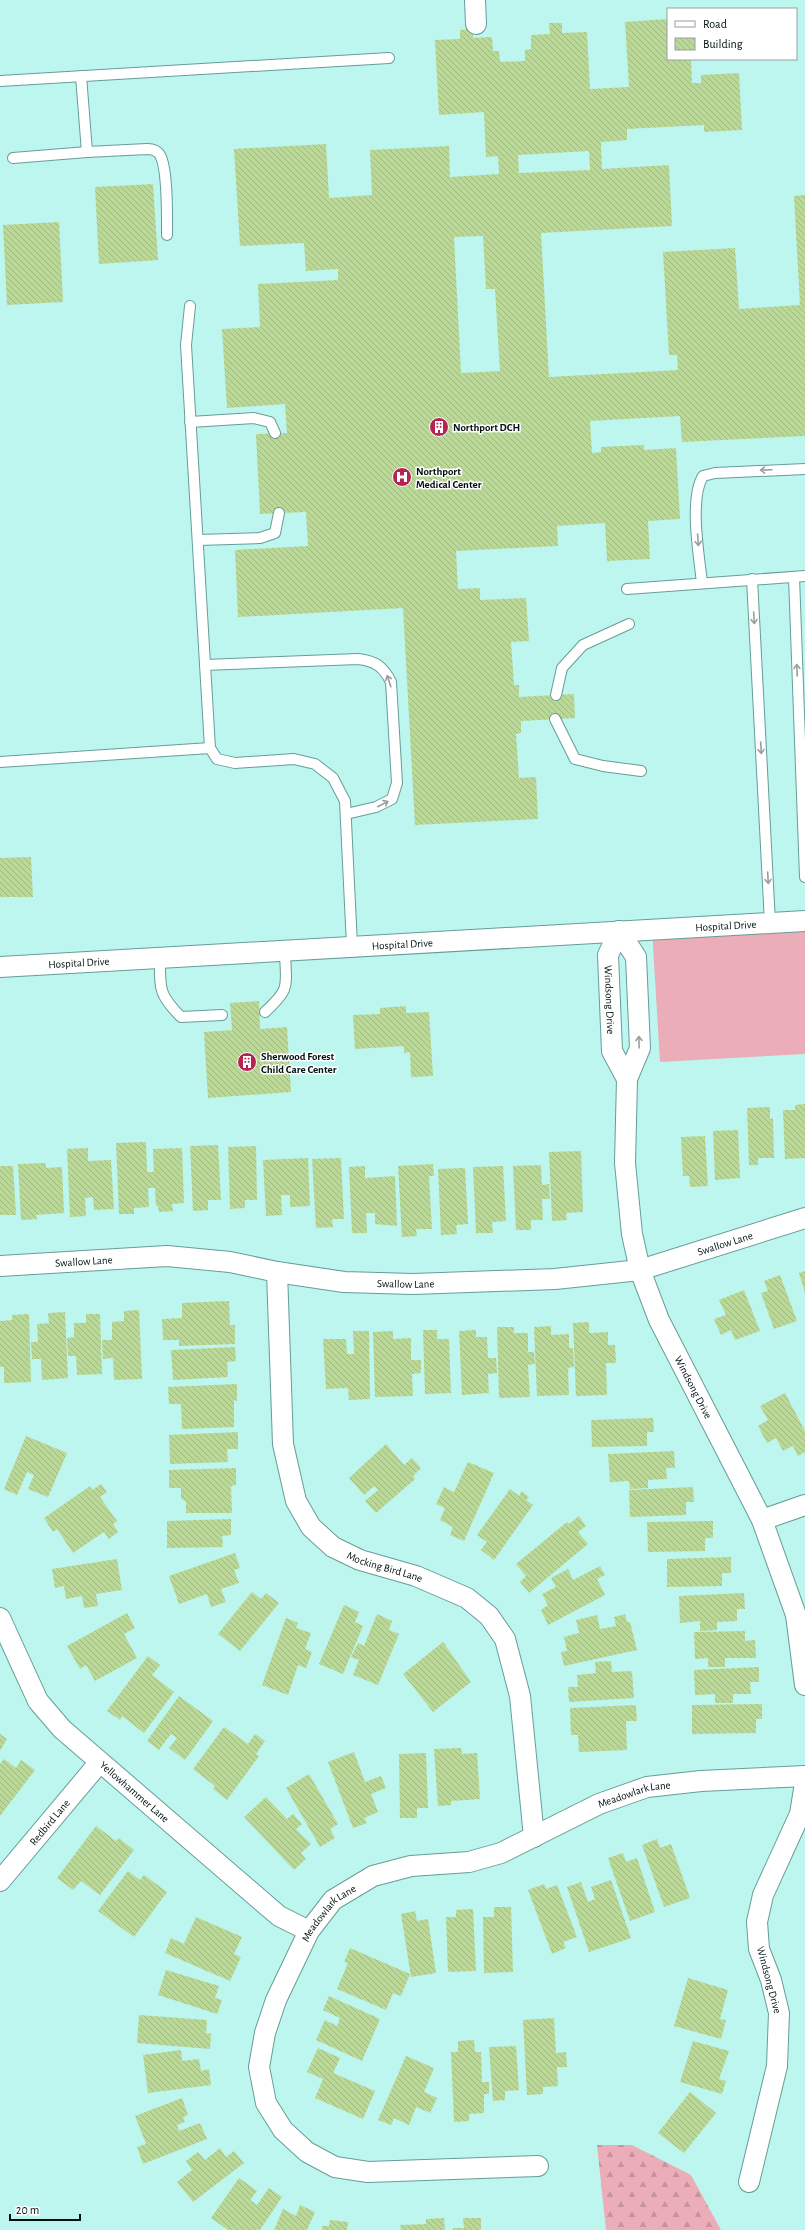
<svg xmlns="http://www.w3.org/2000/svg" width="805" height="2230" viewBox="0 0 805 2230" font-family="'Alegreya Sans',sans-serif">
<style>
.grass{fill:#ebadb7}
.forest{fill:url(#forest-firs)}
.building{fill:url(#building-back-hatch);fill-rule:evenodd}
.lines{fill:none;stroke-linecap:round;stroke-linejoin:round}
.lane-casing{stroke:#669d98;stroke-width:12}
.street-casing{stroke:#669d98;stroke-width:22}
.lane{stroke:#fff;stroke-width:10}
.street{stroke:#fff;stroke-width:20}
.oneway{stroke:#999f9f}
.labels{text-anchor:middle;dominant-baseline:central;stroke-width:3;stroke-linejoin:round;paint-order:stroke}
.poi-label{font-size:11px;font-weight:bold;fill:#00100f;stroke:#fff;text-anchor:start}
.street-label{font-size:11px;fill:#00100f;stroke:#fff}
</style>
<defs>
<pattern id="forest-firs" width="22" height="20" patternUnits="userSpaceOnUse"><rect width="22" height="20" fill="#ebadb7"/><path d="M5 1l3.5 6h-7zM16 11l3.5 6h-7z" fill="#c8949c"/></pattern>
<pattern id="building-back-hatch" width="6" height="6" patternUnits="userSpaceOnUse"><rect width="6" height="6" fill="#bbd996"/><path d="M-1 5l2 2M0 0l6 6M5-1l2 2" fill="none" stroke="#9fb980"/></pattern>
</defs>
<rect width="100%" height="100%" fill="#bcf6ef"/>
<!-- grass -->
<path class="grass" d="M805,921v133l-145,8 -8,-133z"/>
<!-- forest -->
<path class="forest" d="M597,2145h35l59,30 30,55h-115z"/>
<!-- building -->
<g class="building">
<path d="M668,19v40h23l1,24h9v-8l38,-2 3,57 -38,2v-7l-77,4v11l-26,2 1,27 67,-4 3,61 -131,7 8,144 129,-7 -1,-15h-8l-6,-103 72,-4 4,61 61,-4 -6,-109 11,-1v241l-123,6 -2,-26 -90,5 2,32 9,-1v-5l43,-2v5l32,-2 4,71 -32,2 2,38 -43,2 -2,-38 -48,3 1,20 -102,5 2,38 22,-1v12l46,-2 3,43 -18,1 3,43h5v12l55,-3 1,24 -54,3v12l-5,1 3,44 17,-1 2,42 -123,6 -12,-217 -165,9 -3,-67 73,-4 -2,-34 -46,2 -4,-80 31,-1 -2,-29 -58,4 -5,-79 38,-2 -2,-43 80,-4v-11l-32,2 -2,-28 -64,3 -6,-97 92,-5 3,54 43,-3 -2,-45 79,-4 1,31 49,-3 -1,-18 -12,1 -2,-45 -45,3 -4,-75 25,-1v-9l13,-1v9l19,-1 1,14h6l1,11 25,-1v-11l6,-1v-14l19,-1 -1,-11h13v10l25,-1 3,57 39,-2 -4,-65zM589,151l1,19 -71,3 -1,-18zM483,236l3,53h9l5,82 -39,2 -7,-136z"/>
<path d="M153,184l5,76 -59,4 -4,-77z"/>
<path d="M59,222l4,80 -56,3 -4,-80z"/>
<path d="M31,857l2,40h-33v-39z"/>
<path d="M259,1001l1,28 27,-2 4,65 -83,6 -4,-66 28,-2 -2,-27z"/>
<path d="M406,1006v7l23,-1 4,64 -22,1 -1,-25 -6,1v-7l-49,3 -2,-34 27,-1v-6z"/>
<path d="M805,1104v54l-20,1 -2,-49h12v-5z"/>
<path d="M770,1107v12l3,-1 1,40h-16v7h-9l-2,-57z"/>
<path d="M738,1130l2,48 -25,2 -2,-49z"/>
<path d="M705,1136l3,50 -18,1 -1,-11h-6l-2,-39z"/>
<path d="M146,1142l1,30h7v7l-1,-30 29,-1 2,55 -12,1 1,7 -14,1 -1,-6h-2l-1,-18h-7l1,19 -15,1v6h-15l-3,-71z"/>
<path d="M218,1145l3,55h-13v10l-15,1 -3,-65z"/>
<path d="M256,1146l1,54h-12v8l-15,1 -2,-62z"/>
<path d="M88,1148v13l23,-1 3,49 -20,1 -1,-13 -8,1 1,18 -16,1 -3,-68z"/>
<path d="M581,1151l2,61 -17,1 1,7 -15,1 -3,-69z"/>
<path d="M308,1158l2,48 -20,1v-12h-9l1,20 -16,1 -3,-56z"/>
<path d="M341,1158l3,61h-12l1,8 -17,1 -4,-69z"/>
<path d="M46,1163v5l16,-1 2,46 -28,2 1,4 -16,1 -3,-56z"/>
<path d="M433,1164l1,12h-5l3,53h-16l1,7 -15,1 -4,-71z"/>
<path d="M541,1165l1,20 7,-1 1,15h-8l1,21h-12v10h-15l-3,-64z"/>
<path d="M0,1166h13l3,49h-16z"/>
<path d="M365,1166v12l30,-2 2,50 -22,-2v-11h-9l1,20h-15l-3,-66z"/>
<path d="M503,1166l3,55 -14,1 1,11h-17l-3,-66z"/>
<path d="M465,1168l3,56 -12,1 1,9 -16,1 -3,-66z"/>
<path d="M805,1271v22l-6,-20z"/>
<path d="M780,1275l17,46 -23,8 -13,-36 7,-2 -4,-10z"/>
<path d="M744,1290l16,41 -25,9 -4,-10 -10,5 -7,-16 12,-4 -7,-15z"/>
<path d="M229,1301l1,24h5v19l-56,2v-6h-16l-1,-21 20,-1v-15z"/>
<path d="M139,1310l3,69 -28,1 -1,-22 -10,1 -1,-19h10v-18l12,-1v-10z"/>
<path d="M65,1312l3,66 -26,2 -1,-21h-9l-1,-17h7l-1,-18 12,-1 -1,-10z"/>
<path d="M29,1314l2,68 -27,1v-16h-4v-46l12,-1v-5z"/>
<path d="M86,1314h14l2,60 -25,1 -1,-19h-8l-1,-18 7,-1v-14h12z"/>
<path d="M589,1322v11l19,-1v13h7l1,18h-10l1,32 -31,1 -3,-73z"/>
<path d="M551,1326v9l18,-1v14h4l1,19 -6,1 1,27 -32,1 -3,-69z"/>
<path d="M497,1327h17v6h14v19h6l1,12 -7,1 2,32 -31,1z"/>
<path d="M423,1330h14v9h12l2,54 -26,1z"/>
<path d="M476,1330v7h11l1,21h8l1,15 -9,1 1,19 -27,2 -3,-64z"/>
<path d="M353,1331h16l1,68 -21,1 -1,-12 -22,1 -3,-50h23l1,15h7z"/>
<path d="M393,1331v8l18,-1v22h10v13l-9,1 1,22 -38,1 -2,-65z"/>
<path d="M235,1347l1,14 -9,1 1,15 -55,3 -2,-30z"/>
<path d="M237,1384v17l-3,-1v27l-52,2 -1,-25h-12l-1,-17z"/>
<path d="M785,1393l20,38v21l-7,4 -5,-10 -10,5 -7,-13 -9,5 -9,-17 10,-6 -8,-14z"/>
<path d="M653,1418l1,14h-7v14l-55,1 -1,-27z"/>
<path d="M238,1432v17h-11l1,13 -58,2 -1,-29z"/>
<path d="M26,1436l41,17 -19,44 -20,-8 6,-14 -7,-3 -10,23 -13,-6z"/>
<path d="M386,1444l18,21 8,-7 9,10 -8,8 2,3 -39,34 -11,-12 13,-11 -4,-4 -10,9 -15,-17z"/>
<path d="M674,1451l1,17h-9l1,11 -19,1v8l-18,1 -1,-8 -19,1 -2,-28z"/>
<path d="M468,1462l26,11 -30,68 -14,-6 3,-8 -13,-7 5,-12 -9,-4 8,-17 10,5z"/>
<path d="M236,1468v17l-5,1 1,27h-46v-11l-5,-4v-10h-12v-18z"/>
<path d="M101,1484l6,8 -7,5 17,24 -4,3 5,8 -9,7 -5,-7 -31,21 -16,-24 -4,3 -9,-14 46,-32 2,4z"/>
<path d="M693,1487l1,15h-8v13l-56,2 -1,-27z"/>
<path d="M510,1489l9,7 3,-5 7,6 -3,3 7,5 -39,55 -13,-10 6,-8 -10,-7z"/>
<path d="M579,1516l7,10 -8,6 10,12 -59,49 -9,-11 6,-6 -10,-12 51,-42 2,2z"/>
<path d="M231,1519v16l-9,1 1,11 -56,1v-27z"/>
<path d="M713,1521v17h-8v13l-57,1 -1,-30z"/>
<path d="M235,1553l5,15 -6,2 5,13 -18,6 5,13 -15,5 -4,-13 -28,10 -10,-28z"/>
<path d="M731,1557v16h-9v13l-55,1v-28z"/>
<path d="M117,1559l5,31 -26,4 2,12 -14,2 -2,-12 -16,3 -2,-13 -9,2 -3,-19z"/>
<path d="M600,1566l5,9 -8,4 8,16 -57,30 -7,-15 7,-5 -6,-11 14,-7 -5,-9 17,-9 5,11z"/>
<path d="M252,1592l9,7 5,-6 13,10 -39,48 -22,-17z"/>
<path d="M744,1593l1,16h-8v12l-20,1v8l-17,1v-10l-20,2 -1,-27z"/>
<path d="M344,1605l15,7 -4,10 8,4 -20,48 -24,-10z"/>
<path d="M127,1613l8,15 -11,6 13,24 -42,23 -9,-16 -6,4 -13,-23z"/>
<path d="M377,1614l15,7 -3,9 10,4 -21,51 -25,-10 6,-15 -8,-3 7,-14 6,3z"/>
<path d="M625,1614l2,8h3l7,28 -73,16 -3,-14 6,-1 -3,-14 15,-4 -3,-13 21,-5 3,14 16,-3 -2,-9z"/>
<path d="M286,1618l12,5 -2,5 15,5 -6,16 7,3 -6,16 -8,-3 -10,30 -26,-10z"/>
<path d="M745,1631v10l10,-1 1,18h-31v9h-17v-9l-13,1 -1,-27z"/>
<path d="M443,1642l28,40 -38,30 -30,-38z"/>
<path d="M148,1656l12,9 -8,10 22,17 -30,41 -22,-17 -2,4 -13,-9z"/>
<path d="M611,1661l1,11 20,-1 2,27 -65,4 -1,-15h10l-1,-12 19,-2 -1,-11z"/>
<path d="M759,1667v15h-9l1,12h-18v9h-18v-9l-20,1 -1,-25z"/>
<path d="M179,1696l34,25 -28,39 -16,-12 8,-10 -6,-4 -12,16 -12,-9z"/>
<path d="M762,1704v15h-6v14l-64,1v-29z"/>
<path d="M636,1705l1,16h-11l1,29 -48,2 -1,-17h-7l-1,-27z"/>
<path d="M224,1727l24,17 7,-10 10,7 -9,13 3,2 -32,44 -14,-11 2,-3 -22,-17z"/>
<path d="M0,1734l7,5 -7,12z"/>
<path d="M461,1748l1,6 15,-1 3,46 -29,2v4l-13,1 -4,-57z"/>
<path d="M354,1752l11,30 16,-6 5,12 -15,6 7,18 -14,6 3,5 -14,5 -25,-66z"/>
<path d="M426,1753l2,55h-11v10h-17l-1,-64z"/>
<path d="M4,1759l12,9 5,-8 14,10 -35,46v-52z"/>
<path d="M309,1774l29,50 -8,5 5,9 -15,9 -34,-59z"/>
<path d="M266,1797l21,22 6,-5 9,10 -6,5 15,15 -10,9 5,6 -12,11 -50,-53z"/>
<path d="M96,1826l20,15 3,-3 15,12 -34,45 -19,-14 -8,9 -16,-12z"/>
<path d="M657,1839l3,9 11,-4 19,54 -26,9 -22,-62z"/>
<path d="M623,1853l3,9 11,-4 18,54 -25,9 -22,-63z"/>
<path d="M128,1871l12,9 4,-5 23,17 -33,45 -36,-26z"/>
<path d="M611,1880l20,58 -42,14 -22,-65 14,-5 7,20 7,-3 -4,-12z"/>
<path d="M544,1884l2,5 11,-4 20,52 -14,5 3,6 -14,6 -24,-64z"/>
<path d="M494,1907h17l2,65 -29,1 -1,-56h11z"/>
<path d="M473,1909l3,62 -28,1 -2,-55h10v-7z"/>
<path d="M415,1911l2,10 11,-2 8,54 -25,4 -10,-63z"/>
<path d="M196,1917l46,20 -8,17 7,3 -11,24 -65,-28 6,-15 13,6z"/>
<path d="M350,1948l60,26 -9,22 -8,-3 -7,17 -49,-21 11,-26 -4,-1z"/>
<path d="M166,1970l53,16 -4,12 7,2 -5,14 -59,-19z"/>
<path d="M688,1978l40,12 -8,29 6,1 -5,19 -47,-13z"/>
<path d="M329,1996l51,23 -18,42 -46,-21 9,-20 12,6 3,-8 -17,-8z"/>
<path d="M139,2015l68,5 -1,13 5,1 -1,15 -73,-6z"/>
<path d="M554,2018l2,35 10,-1 1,15h-10l1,19 -15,1v7l-16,1 -4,-75z"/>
<path d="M474,2040l1,12h6l1,30h7v12h-5v19l-15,1v7l-15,1 -3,-70h7v-11z"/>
<path d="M693,2041l36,10 -10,28 7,2 -4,13 -42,-12z"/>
<path d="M516,2046l3,44 -14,1v9l-12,1 -4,-54z"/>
<path d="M318,2048l22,10 -7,15 42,18 -12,28 -48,-21 8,-19 -16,-7z"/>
<path d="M181,2050l1,11 17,-2 2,12 8,-2 2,16 -63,8 -5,-38z"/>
<path d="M406,2056l28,12 -10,24 13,6 -7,15 -14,-6 -7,18 -15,-7 -3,7 -13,-5z"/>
<path d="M690,2092l26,21 -32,40 -26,-20z"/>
<path d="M182,2098l6,17 -5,2 2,5 -8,3 2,6 21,-8 7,16 -64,25 -6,-17 9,-3 -11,-28z"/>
<path d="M220,2148l6,9 8,-6 10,12 -51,39 -16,-20 15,-12 -6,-9 12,-9 7,8z"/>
<path d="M239,2178l18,13 -7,9 7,5 12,-17 13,9 -22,33h-32l-17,-12z"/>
<path d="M300,2205l15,7 -8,18h-33l9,-21 13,7z"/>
<path d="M444,2218l1,12h-44l-1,-5 26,-1v-5z"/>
<path d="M463,2218h18v12h-28v-2h11z"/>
<path d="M330,2220l18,2 -1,8h-25v-4h7z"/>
</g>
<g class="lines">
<defs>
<g id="lane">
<path d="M81,76l6,76 60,-3c5,0 10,1 13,6 8,14 7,63 7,80"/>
<path d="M0,81l389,-23"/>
<path d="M13,158l74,-6"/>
<path d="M190,306l-4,39 24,403 7,11 18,4 59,-4 21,5 18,14 12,23 7,145"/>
<path d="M190,422l64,-4 16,4 5,11"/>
<path d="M198,540l62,-2 15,-5 4,-20"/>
<path d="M794,577l11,300"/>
<path d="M752,579l18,344"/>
<path d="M702,583c-3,-28 -13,-84 1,-107l12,-3 90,-4"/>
<path d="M627,589l178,-13"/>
<path d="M205,665l153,-6c17,2 25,7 33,23l6,101 -5,16 -16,8 -30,7"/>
<path d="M556,695l6,-27 21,-23 46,-21"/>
<path d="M555,719l20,40 28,7 38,5"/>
<path d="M0,762l210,-14"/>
<path d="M160,958c0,30 -2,36 21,59l41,-2"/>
<path d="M265,1012c26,-24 21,-25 20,-60"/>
</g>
<g id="street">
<path d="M475,0l1,24"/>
<path id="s1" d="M619,931l17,26 4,91 -13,31 -2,84 7,71 8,36 19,50 103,200 34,95 9,70"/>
<path id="s2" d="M619,931l-11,24 4,96 15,28"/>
<path id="s3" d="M0,967l805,-46"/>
<path id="s4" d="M0,1266l167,-10 63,6 47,10 67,10 69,2 142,-5 85,-9 165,-52"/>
<path id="s5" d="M277,1272l6,172 13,57 15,26 22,20 27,13 56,16 51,22 22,18 16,23 15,57 14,141"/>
<path d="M762,1520l43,-15"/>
<path id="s6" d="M0,1618l38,83 24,28 217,187 30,15"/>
<path id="s7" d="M0,1881l99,-118"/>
<path id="s8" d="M538,2166l-170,6 -33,-5 -28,-15 -24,-22 -17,-27 -7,-36 6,-34 11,-33 33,-69 24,-31 40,-24 38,-10 58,-4 32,-9 98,-49 48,-17 54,-6 104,-5"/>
<path d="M749,2182l28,-116 2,-53 -8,-33 -12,-31 -2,-27 6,-27 37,-81 5,-31"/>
</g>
</defs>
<!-- lane casing -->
<use href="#lane" class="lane-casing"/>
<!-- street casing -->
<use href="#street" class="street-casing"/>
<!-- lane -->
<use href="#lane" class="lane"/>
<!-- street -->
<use href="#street" class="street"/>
</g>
<!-- one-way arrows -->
<defs><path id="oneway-shaft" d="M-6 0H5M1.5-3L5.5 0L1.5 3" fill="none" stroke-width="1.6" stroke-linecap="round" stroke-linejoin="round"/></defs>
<g class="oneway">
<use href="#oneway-shaft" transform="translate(766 470) rotate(178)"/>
<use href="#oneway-shaft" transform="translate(698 540) rotate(86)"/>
<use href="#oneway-shaft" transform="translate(754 618) rotate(87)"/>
<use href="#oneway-shaft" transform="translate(797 670) rotate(-92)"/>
<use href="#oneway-shaft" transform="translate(389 681) rotate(-108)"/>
<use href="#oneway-shaft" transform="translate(761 748) rotate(87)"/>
<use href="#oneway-shaft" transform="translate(383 804) rotate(-27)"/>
<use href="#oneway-shaft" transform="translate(768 878) rotate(87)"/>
<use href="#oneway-shaft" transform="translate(639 1042) rotate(-91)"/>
</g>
<!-- icons -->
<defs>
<symbol id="building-disc" viewBox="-11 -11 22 22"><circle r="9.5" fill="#b42452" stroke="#fff"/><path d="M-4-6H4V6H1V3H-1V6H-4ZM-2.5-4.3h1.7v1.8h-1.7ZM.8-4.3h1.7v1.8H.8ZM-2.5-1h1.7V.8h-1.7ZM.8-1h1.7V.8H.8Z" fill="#fff"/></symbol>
<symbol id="hospital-disc" viewBox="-11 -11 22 22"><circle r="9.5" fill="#b42452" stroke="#fff"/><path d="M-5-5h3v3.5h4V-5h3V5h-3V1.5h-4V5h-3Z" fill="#fff"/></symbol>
</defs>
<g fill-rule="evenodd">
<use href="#building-disc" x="428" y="416" width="22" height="22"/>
<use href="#hospital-disc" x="391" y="466" width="22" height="22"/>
<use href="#building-disc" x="236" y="1051" width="22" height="22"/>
</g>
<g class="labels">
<!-- poi labels -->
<g class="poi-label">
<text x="453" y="427">Northport DCH</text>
<text x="416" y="471">Northport<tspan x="416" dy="13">Medical Center</tspan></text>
<text x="261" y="1056">Sherwood Forest<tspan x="261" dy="13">Child Care Center</tspan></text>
</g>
<!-- street labels -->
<g class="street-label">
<text stroke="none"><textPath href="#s3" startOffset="727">Hospital Drive</textPath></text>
<text stroke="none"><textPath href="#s3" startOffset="403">Hospital Drive</textPath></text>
<text stroke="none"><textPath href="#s3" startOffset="79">Hospital Drive</textPath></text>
<text stroke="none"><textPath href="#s2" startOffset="71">Windsong Drive</textPath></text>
<text stroke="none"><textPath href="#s4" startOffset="732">Swallow Lane</textPath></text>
<text stroke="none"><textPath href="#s4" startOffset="84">Swallow Lane</textPath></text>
<text stroke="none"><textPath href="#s4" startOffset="408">Swallow Lane</textPath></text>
<text stroke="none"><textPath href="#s1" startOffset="477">Windsong Drive</textPath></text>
<text stroke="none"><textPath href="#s5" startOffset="346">Mocking Bird Lane</textPath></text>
<text stroke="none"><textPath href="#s6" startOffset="224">Yellowhammer Lane</textPath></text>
<text stroke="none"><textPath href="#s8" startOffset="845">Meadowlark Lane</textPath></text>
<text stroke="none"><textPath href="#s7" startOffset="77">Redbird Lane</textPath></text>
<text stroke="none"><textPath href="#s8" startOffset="509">Meadowlark Lane</textPath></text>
<text transform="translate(769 1980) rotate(75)">Windsong Drive</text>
</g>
</g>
<!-- legend -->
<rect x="667" y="8" width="130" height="52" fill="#ffffff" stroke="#999f9f"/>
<rect x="675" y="21" width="20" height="6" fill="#ffffff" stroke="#999f9f"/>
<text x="703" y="28" font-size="12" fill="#00100f">Road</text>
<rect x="675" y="38" width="20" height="12" fill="url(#building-back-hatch)" stroke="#999f9f"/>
<text x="703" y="48" font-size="12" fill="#00100f">Building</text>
<!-- scale -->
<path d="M10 2214v6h70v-6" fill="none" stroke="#00100f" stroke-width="2"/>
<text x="16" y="2214" font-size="12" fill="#00100f" stroke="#ffffff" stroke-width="3" paint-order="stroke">20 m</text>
</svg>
